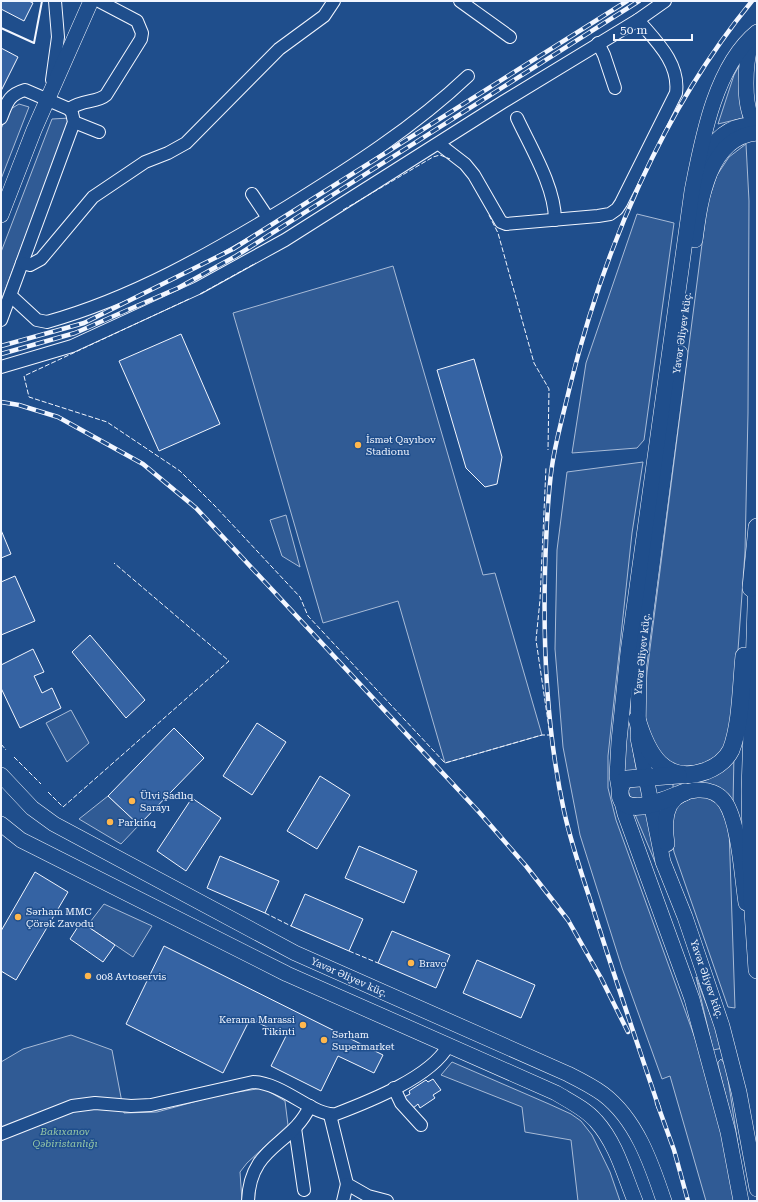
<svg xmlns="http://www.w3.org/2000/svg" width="758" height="1202" viewBox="0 0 758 1202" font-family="'Roboto Serif',serif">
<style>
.built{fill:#305b95;stroke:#a8bbd7}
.building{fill:#3563a3;stroke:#f2f6ff}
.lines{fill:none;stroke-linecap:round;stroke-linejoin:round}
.minor-casing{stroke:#f2f6ff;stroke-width:14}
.major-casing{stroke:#f2f6ff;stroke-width:16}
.highway-casing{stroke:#f2f6ff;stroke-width:18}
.minor{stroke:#1f4e8c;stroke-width:12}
.major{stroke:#1f4e8c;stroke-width:15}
.highway{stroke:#1f4e8c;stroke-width:17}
.rail-casing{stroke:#f2f6ff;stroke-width:4.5}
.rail{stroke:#1f4e8c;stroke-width:3;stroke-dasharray:9;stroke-linecap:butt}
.fence{stroke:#f2f6ff;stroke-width:1;stroke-dasharray:5 2;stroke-linecap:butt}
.wall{stroke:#f2f6ff;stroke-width:2}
.poi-dot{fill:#ffb74d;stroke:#1f4e8c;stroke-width:1.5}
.labels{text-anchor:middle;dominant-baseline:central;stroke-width:3;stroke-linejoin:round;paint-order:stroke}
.street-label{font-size:10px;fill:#f2f6ff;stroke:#1f4e8c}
.poi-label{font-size:10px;fill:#f2f6ff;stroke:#1f4e8c;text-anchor:start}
.park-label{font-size:10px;font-style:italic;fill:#97c8a6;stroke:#1f4e8c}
</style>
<rect width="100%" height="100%" fill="#1f4e8c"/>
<!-- built -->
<g class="built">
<path d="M741,62l-1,25 3,31 -25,6 16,-49z"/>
<path d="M19,104l10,3 -28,72v-50l8,-19z"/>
<path d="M70,118l-69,183v-49l51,-133z"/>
<path d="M746,144l3,57 -1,212 -3,139 -13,182 -13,24 -37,12 -29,-21 -6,-14 -3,-25 3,-38 60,-467 10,-30 12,-18z"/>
<path d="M637,214l37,9 -30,217 -7,8 -65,5 14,-90z"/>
<path d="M393,266l90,309 12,-2 47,162 -97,28 -47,-162 -75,22 -90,-310z"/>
<path d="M643,462l-11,71 -24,223v32l8,32 84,232 27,99 7,50h-28l-36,-125 -8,3 -40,-111 -42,-133 -17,-88 -8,-98 2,-99 10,-78z"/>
<path d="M286,515l14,52 -18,-11 -12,-36z"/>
<path d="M628,704l4,41 5,28 -13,1z"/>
<path d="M71,710l18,33 -22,19 -21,-39z"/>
<path d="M734,753l-1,53 -60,-19v-6z"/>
<path d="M640,786l3,10 -3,3 -10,-2 -2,-7 2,-3z"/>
<path d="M108,796l31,29 -18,19 -42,-25z"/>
<path d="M707,797l12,8 10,23 6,180 -7,-1 -54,-155 -3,-17 -1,-12 7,-19 10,-6z"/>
<path d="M649,809l9,60 -24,-57z"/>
<path d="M104,904l48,22 -19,31 -46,-31z"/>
<path d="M696,977l27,71 -10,2z"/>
<path d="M71,1035l41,15 12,63 33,-1 62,-17 44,-7 22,13 3,24 -41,38 -7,9 2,29h-241v-139l22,-13z"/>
<path d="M721,1059l5,7 12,79 -20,-80v-3z"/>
<path d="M452,1062l97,42 22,10 10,7 11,14 18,37 10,29h-42l-7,-61 -46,-8 -3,-25 -81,-32z"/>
</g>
<!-- building -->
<g class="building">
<path d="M1,1h28l4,2 -9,18 -23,-12z"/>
<path d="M1,48l17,9 -17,34z"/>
<path d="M181,334l39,90 -61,27 -40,-90z"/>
<path d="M474,359l28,98 -5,27 -12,3 -19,-19 -29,-98z"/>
<path d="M1,530l10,24 -10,4z"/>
<path d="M15,576l20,45 -34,14v-53z"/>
<path d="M90,635l55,65 -19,18 -54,-66z"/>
<path d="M33,649l11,23 -10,4 8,17 10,-5 9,20 -41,20 -19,-40v-23z"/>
<path d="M257,723l29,19 -34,53 -29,-19z"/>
<path d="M174,728l30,30 -65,67 -31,-29z"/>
<path d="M320,776l30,19 -33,54 -30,-18z"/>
<path d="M192,798l29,20 -35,53 -29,-20z"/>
<path d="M359,846l58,25 -13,32 -59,-25z"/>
<path d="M220,856l59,25 -14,32 -58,-25z"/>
<path d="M35,872l33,20 -52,88 -15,-9v-40z"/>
<path d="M305,894l58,25 -14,32 -58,-25z"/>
<path d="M81,922l34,23 -12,17 -33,-23z"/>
<path d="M392,931l58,24 -14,33 -58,-25z"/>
<path d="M164,946l219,109 -9,18 -36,-17 -17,35 -50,-25 15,-30 -36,-17 -27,54 -97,-49z"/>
<path d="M477,960l58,25 -14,33 -58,-25z"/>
<path d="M433,1079l8,11 -8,5 2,3 -15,10 -2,-4 -6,5 -8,-12 6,-3 -1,-3 17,-11 2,2z"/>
</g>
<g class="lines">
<defs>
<g id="minor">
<path d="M460,1l50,36"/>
<path d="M598,43l6,12 11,33"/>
<path d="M52,80l6,-43 -3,-36"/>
<path d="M69,109c14,-10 28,-6 37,-14l35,-56 1,-6 -5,-12 -38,-20"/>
<path d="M1,118c6,-15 7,-23 24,-28l44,19 3,4 2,9 -73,198"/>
<path d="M517,118c14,30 38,69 38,102"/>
<path d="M74,122l25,10"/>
<path d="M439,144l26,20 9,11 27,47 5,2 92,-8 12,-2 7,-5 4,-6 55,-110c4,-30 -20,-52 -38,-73"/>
<path d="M252,194l16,24"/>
<path d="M22,263l8,2 11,-6 52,-62 52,-35 23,-9 18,-10 93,-94 45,-33 10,-15"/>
<path d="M11,296l26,24 10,2c86,-24 164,-69 240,-115 63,-39 127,-80 181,-131"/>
<path d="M1,367l71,-21 126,-58 87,-48 218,-138 135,-82 27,-19"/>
<path d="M394,1088l7,15 20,22"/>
<path d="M330,1115l17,69 21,12 19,5"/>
<path d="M295,1128l9,62"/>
<path d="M1,1134l71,-28 23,-3 36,3 20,-1 102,-23c31,1 61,35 83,32 34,-13 95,-37 112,-68"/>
<path d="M248,1201c2,-56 43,-54 62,-95"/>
<path d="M343,1201l4,-17"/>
</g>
<g id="major">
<path d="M753,38c-8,20 -12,72 4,88"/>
<path d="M702,162c10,-20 24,-36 48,-37"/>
<path d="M1,215l33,-85 57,-129"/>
<path d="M695,240c5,-38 13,-103 62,-107"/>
<path d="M680,353l-41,312 -1,73 25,124 22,55 37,109 17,66 18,97"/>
<path d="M1,775l31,33 22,16 241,129 273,121c12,6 24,12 35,20 33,25 48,68 61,107"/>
<path d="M1,824l20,16 14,7 252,127 269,119c13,8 30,16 40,28 20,22 28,53 39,80"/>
<path d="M667,844c-2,-12 -3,-27 3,-39 11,-18 43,-21 55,-3 14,20 17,76 21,101"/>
<path d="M741,1201l-13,-69 -36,-133 -67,-185 -5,-20 -3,-18 2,-35 9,-89 64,-461c10,-51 23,-125 65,-159"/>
</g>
<g id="highway">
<path d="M757,576l-7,215 2,106 5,73"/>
<path d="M751,588l6,-61"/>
<path d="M637,719c10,34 27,67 69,52 10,-4 20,-11 25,-21 10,-25 10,-66 13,-94"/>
<path d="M678,775l-51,4c-5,3 -7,7 -7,13 0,30 51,5 65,0"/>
</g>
</defs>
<!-- minor casing -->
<use href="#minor" class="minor-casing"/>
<!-- major casing -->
<use href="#major" class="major-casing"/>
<!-- highway casing -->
<use href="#highway" class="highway-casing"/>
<!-- minor -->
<use href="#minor" class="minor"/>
<!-- major -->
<use href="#major" class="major"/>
<!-- highway -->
<use href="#highway" class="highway"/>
<defs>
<g id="rail">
<path d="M1,346l83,-23 149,-74 394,-248"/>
<path d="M1,354l74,-21 103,-45 58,-32 403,-255"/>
<path d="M1,402l18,3 39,12 85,47 53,44 283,304 47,54 42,54 33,58 27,54"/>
<path d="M657,1103l17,47 14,51"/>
<path d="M659,1108c-21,-63 -43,-126 -63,-190 -11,-35 -24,-70 -32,-107 -17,-78 -21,-160 -19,-240 1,-35 2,-70 7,-105 4,-27 12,-54 18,-80 34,-137 92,-275 182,-385"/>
</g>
</defs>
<!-- rail casing -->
<use href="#rail" class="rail-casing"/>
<!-- rail -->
<use href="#rail" class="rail"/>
<!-- fence -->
<g class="fence">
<path d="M343,210l90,-53 7,-2 10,4"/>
<path d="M489,215l9,18 36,130 15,26 -1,61"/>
<path d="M200,294l56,-31"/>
<path d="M189,299l-165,77 5,21 78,25 73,49 35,35 85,91 8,19 137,147 97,-28h8l-14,-95 4,-40 6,-133"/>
<path d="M1,744l5,6"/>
<path d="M14,757l27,27"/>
<path d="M48,792l15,15 166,-146 -115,-98"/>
<path d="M265,913l26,13"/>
<path d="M349,951l29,12"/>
</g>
<!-- wall -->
<path class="wall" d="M1,28l33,15 8,-42"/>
</g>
<!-- markers -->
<g class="poi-dot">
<circle cx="358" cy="445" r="4"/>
<circle cx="132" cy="801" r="4"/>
<circle cx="110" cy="822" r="4"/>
<circle cx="18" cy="917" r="4"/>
<circle cx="411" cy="963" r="4"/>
<circle cx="88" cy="976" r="4"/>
<circle cx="303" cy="1025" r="4"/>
<circle cx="324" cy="1040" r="4"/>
</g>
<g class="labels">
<!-- street labels -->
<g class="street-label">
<text transform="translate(682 333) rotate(-82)">Yavər Əliyev küç.</text>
<text transform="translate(642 654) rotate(-84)">Yavər Əliyev küç.</text>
<text transform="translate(349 977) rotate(24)">Yavər Əliyev küç.</text>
<text transform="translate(707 979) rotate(71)">Yavər Əliyev küç.</text>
</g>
<!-- poi labels -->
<g class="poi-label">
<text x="366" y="439">İsmət Qayıbov<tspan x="366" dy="12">Stadionu</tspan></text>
<text x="140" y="795">Ülvi Şadlıq<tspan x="140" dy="12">Sarayı</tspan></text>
<text x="118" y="822">Parkinq</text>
<text x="26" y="911">Sərham MMC<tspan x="26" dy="12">Çörək Zavodu</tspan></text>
<text x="419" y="963">Bravo</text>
<text x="96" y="976">008 Avtoservis</text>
<text x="295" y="1019" text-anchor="end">Kerama Marassi<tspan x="295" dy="12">Tikinti</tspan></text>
<text x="332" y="1034">Sərham<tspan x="332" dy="12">Supermarket</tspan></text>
</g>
<!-- park labels -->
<g class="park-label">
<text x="65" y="1131">Bakıxanov<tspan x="65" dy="12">Qəbiristanlığı</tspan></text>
</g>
</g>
<!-- border -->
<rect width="758" height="1202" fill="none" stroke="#f2f6ff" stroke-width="4"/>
<!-- scale -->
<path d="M614 34v6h78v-6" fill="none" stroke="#f2f6ff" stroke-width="2"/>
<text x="620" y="34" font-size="12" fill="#f2f6ff" stroke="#1f4e8c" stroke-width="3" paint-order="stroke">50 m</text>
</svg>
